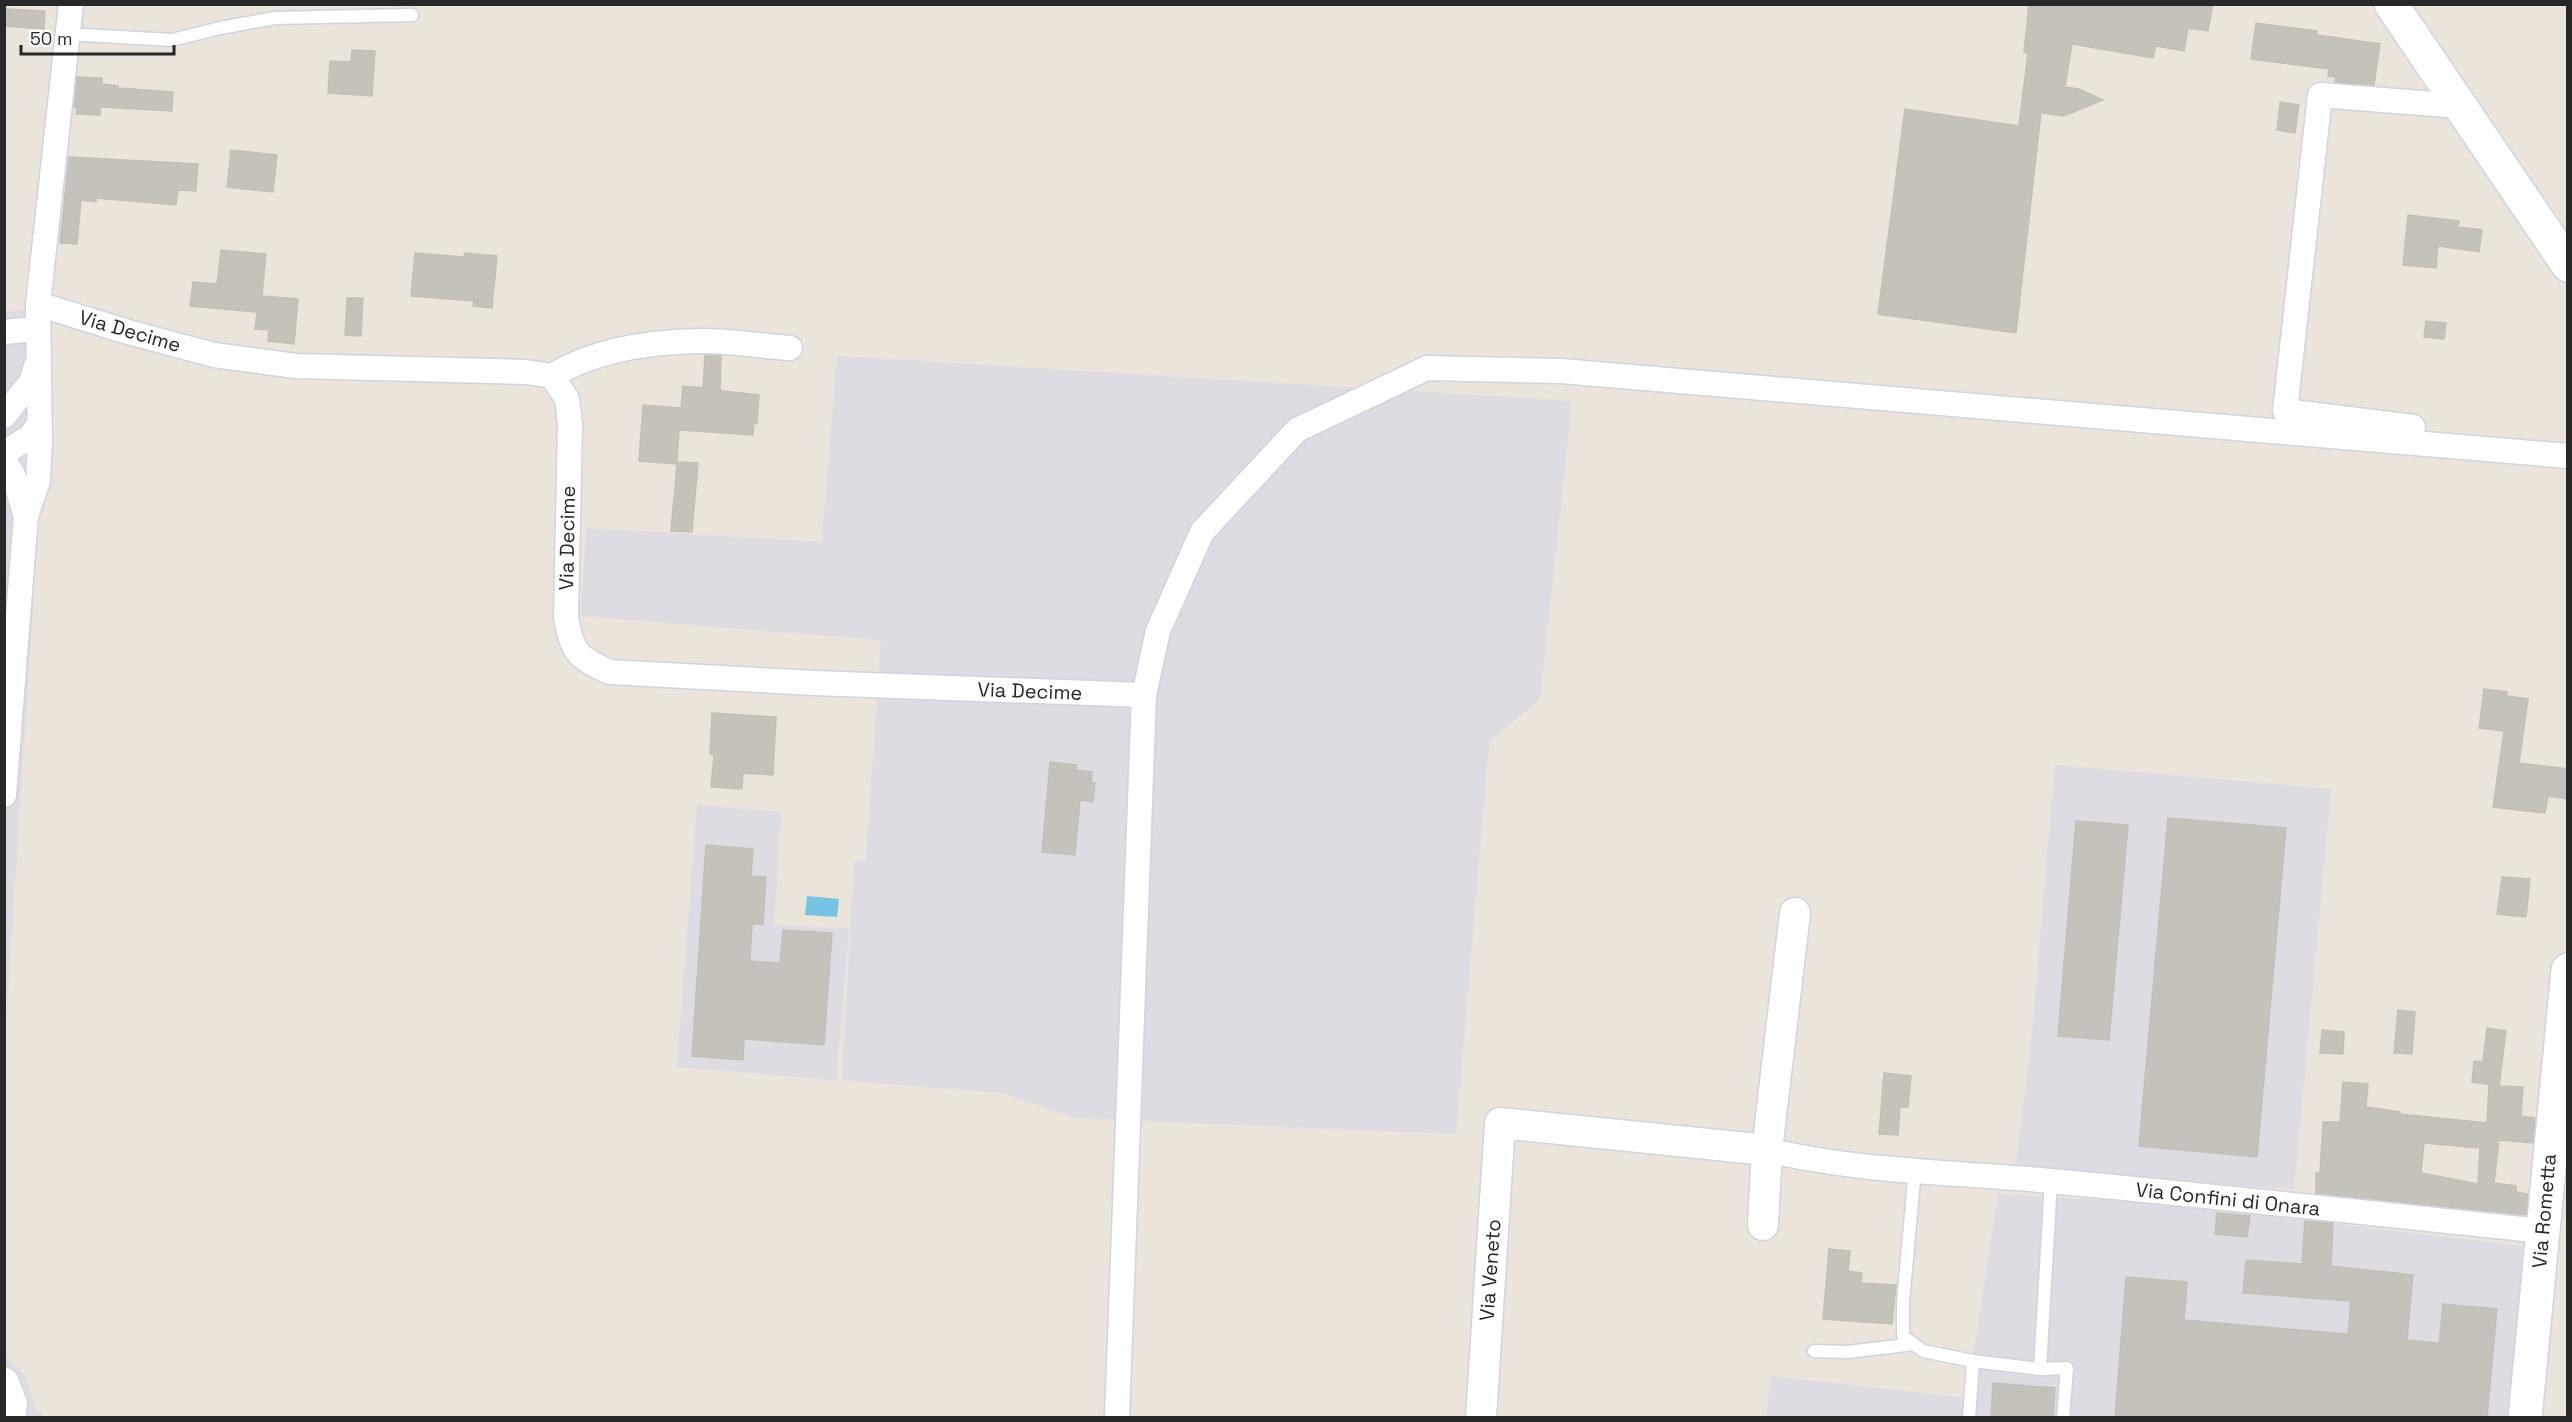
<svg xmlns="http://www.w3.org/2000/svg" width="2572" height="1422" viewBox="0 0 2572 1422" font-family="'Space Grotesk',sans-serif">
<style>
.industrial{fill:#dedbe3}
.water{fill:#76c3e4}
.building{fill:#c5c1bb;stroke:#c5c0b5;stroke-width:1.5;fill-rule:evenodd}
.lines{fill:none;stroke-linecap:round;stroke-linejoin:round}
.service-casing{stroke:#d1d3e0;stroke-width:15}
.minor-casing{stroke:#d1d3e0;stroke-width:27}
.tertiary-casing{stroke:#d1d3e0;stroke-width:33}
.secondary-casing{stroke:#d1d3e0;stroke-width:36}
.service{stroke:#fff;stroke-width:12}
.minor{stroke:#fff;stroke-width:24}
.tertiary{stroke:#fff;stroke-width:30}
.secondary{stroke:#fff;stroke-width:33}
.labels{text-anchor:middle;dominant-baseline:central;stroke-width:4.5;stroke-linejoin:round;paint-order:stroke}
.street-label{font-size:20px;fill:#282828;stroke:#fff}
</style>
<rect width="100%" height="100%" fill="#eae4db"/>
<!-- industrial -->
<g class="industrial">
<path d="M19,310l25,7 -2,148 -37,573 -1,-726z"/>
<path d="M837,356l735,45 -32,298 -51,43 -33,392 -381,-16 -73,-25 -160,-13 12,-219h12l15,-221 -300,-24 5,-88 236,14z"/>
<path d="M2055,765l276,24 -37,400 -279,-18 16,-126z"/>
<path d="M697,805l84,7 -7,113 75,4 -13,151 -159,-13z"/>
<path d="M1998,1194l158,9 375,44 -19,170 -745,1 3,-42 197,22z"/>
<path d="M4,1354l22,23 9,31 10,9h-40z"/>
</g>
<!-- water -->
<path class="water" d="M807,896l32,3 -2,18 -32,-2z"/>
<!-- building -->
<g class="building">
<path d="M2029,4h184l-5,27 -20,-3 -4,23 -28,-5 -3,12 -81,-14 -7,43 14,2 24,11 -39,16 -23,-3 -25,220 -138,-19 27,-205 114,17 9,-73 -4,-1z"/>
<path d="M6,9l39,2 -1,18 -39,-3z"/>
<path d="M2256,23l61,8v4l63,9 -6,41 -39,-3 1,-5 -8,-1 1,-7 -78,-10z"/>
<path d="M352,50l23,1 -3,45 -44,-3 2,-32 21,1z"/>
<path d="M77,77l25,1v6l16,2v2l55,4 -1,19 -72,-4v8l-24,-1 1,-7h-3z"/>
<path d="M2280,102l19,3 -4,28 -18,-3z"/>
<path d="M231,150l46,5 -4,37 -46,-5z"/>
<path d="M69,157l129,7 -2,27 -18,-1 -2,15 -80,-7v4l-15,-2 -4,44 -17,-1z"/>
<path d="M2408,215l51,6 -1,6 24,3 -3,22 -41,-6 -2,22 -33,-3z"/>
<path d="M221,250l45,4 -4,42 36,3 -4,45 -26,-3 1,-11 -14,-1 2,-17 -67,-6 3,-24 24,2z"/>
<path d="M415,253l49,4 1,-4 32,3 -5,52 -19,-2 1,-5 -63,-5z"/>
<path d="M347,298h16l-2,38 -16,-1z"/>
<path d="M2426,321l20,2 -2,16 -20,-2z"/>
<path d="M705,355l16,1 -1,33 2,2 37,4 -2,28h-3l-1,12 -74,-5 -2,32 21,1 -6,69 -21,-1 6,-67 -38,-3 4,-56 38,3 2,-22 20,2z"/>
<path d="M2484,689l23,3v4l21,3 -9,64 49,6v30l-20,-3 -3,17 -52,-6 11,-76 -25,-3z"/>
<path d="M712,713l64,4 -3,58 -30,-2 -1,16 -31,-2 3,-32 -4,-1z"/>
<path d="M1050,762l26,3v5l16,2 -1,11h4l-2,19 -13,-2 -5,55 -33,-3z"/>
<path d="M2168,818l118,10 -29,329 -118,-11z"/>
<path d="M2076,821l52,4 -19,215 -51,-4z"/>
<path d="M706,845l47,4 -2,27 15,1 -3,47h-11l-2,37 30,2 3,-33 49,3 -8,112 -80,-6 -1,21 -51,-4z"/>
<path d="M2502,877l28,2 -4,38 -29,-3z"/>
<path d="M2398,1010l17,2 -3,42 -18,-1z"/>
<path d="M2487,1028l19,3 -7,55 24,1 -2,29 14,2 -2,25 -34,-3 -5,43 22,3v6l12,2 -2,21 -210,-22v-20h4l3,-51h17l3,-40 25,2 -2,23 34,5v2l87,9 2,-38h5l-22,-3 2,-21 9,1zM2424,1143l56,5 -2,36 -57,-11z"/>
<path d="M2322,1030l22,2 -1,22 -23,-1z"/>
<path d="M1884,1073l27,3 -3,31h-8l-2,28 -19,-1z"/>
<path d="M2217,1213l33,3 -3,21 -32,-3z"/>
<path d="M2305,1221l28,2 -2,43 82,9 -6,65 32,3 4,-39 54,5 -10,109h-372l11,-141 61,5 -3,38 164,14 3,-33 -108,-8 3,-33 56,4z"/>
<path d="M1829,1249l21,2 -2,20 14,2 -1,10 35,2 -4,39 -69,-5z"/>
<path d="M1993,1383l62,5 -2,30h-62z"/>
</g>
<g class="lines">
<defs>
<g id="service">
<path d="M67,34l105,6 48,-12 55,-10 137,-3"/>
<path d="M1915,1170l-12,132v34l20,15 50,10"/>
<path d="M1814,1351l34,1 66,-8"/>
<path d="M2040,1369l11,-188"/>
<path d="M1969,1418l4,-57 67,8 27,-1 -4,50"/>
</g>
<g id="minor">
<path d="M38,304l90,28 86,23 82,11 230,6 26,4 15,23 3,25 -4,194c7,36 11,39 44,54l205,11 329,12"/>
<path d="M4,332l33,-3"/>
<path d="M552,376c42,-26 97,-34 146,-35 30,-1 62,5 92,7"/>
<path d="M4,416l27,-34 5,-16"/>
<path d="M2413,427l-128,-16 35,-316 139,11"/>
<path d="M4,453l26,-16 9,-13"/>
<path d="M4,460l9,15 13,41"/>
<path d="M4,795l22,-279 12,-35 2,-38 -2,-139 33,-300"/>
<path d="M1767,1150c92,22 189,22 283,31 164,15 328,33 492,50"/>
<path d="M1117,1418l27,-723 14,-64 44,-99 95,-102 130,-62 134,3 1007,85"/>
</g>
<g id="tertiary">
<path d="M1763,1225l4,-75 28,-237"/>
<path d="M4,1383l8,21 -2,14"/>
<path d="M1481,1418l19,-295 267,27"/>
</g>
<g id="secondary">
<path d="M2391,4l177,261"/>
<path d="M2525,1418l43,-448"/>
</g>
</defs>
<!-- service casing -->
<use href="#service" class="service-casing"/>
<!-- minor casing -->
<use href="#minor" class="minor-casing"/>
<!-- tertiary casing -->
<use href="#tertiary" class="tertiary-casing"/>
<!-- secondary casing -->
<use href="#secondary" class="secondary-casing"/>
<!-- service -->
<use href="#service" class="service"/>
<!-- minor -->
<use href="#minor" class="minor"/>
<!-- tertiary -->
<use href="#tertiary" class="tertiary"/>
<!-- secondary -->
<use href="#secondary" class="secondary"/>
</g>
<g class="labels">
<!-- street labels -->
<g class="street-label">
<text transform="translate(130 331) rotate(16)">Via Decime</text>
<text transform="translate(567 538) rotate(-89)">Via Decime</text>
<text transform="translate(1030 691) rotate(2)">Via Decime</text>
<text transform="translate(2228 1199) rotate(6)">Via Confini di Onara</text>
<text transform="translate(2544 1211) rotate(-85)">Via Rometta</text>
<text transform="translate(1490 1270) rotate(-86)">Via Veneto</text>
</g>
</g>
<!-- border -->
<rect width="2572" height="1422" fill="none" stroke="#282828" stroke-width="12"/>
<!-- scale -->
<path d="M21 45v9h153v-9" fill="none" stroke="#282828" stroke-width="3"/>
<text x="30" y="45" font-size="18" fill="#282828" stroke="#ffffff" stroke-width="4.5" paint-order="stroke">50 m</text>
</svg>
